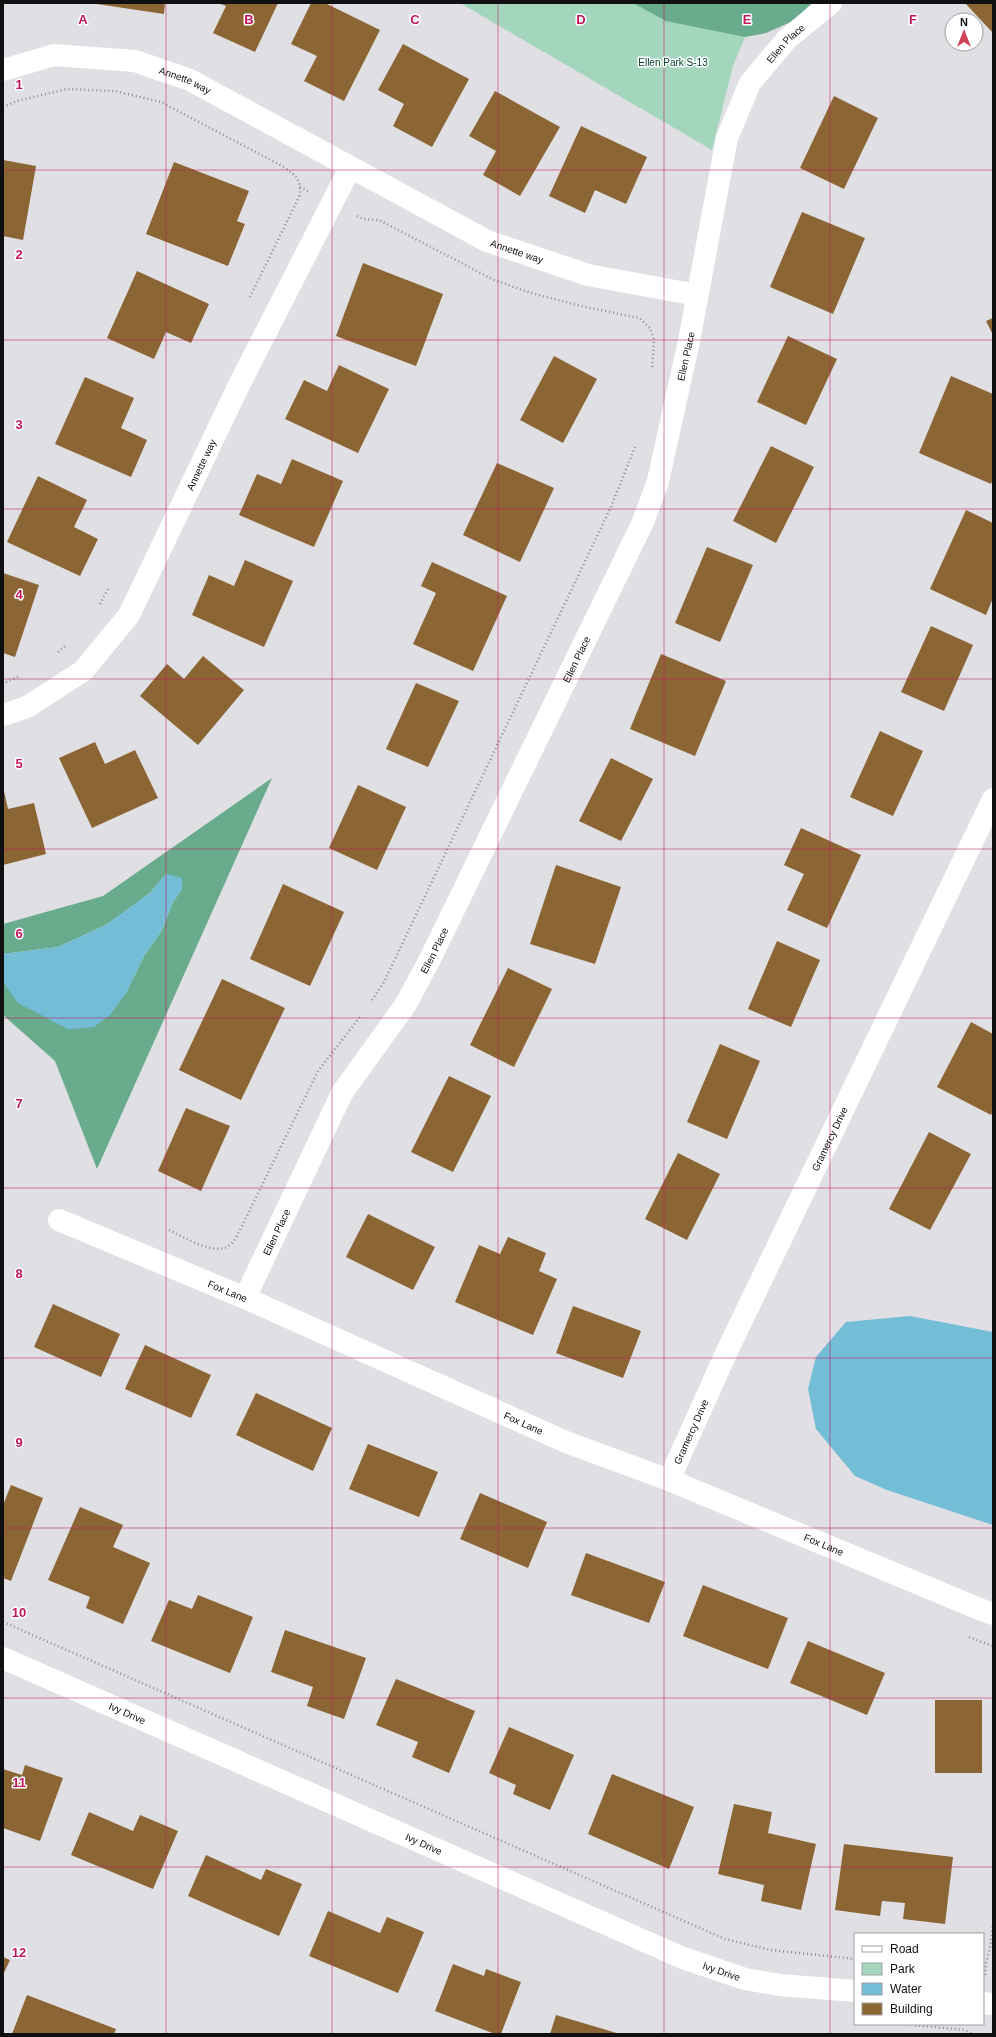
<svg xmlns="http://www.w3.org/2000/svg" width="996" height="2037" viewBox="0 0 996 2037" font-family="Helvetica,sans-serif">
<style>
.green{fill:#a3d6bd}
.forest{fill:#69ab8d}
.water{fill:#73bdd7}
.building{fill:#8b6634}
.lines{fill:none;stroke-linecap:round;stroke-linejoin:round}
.path{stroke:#8c8b8f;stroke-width:2.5;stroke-dasharray:1 3;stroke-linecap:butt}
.minor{stroke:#fff;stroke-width:22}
.grid{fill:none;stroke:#c2185b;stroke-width:1;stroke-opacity:0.55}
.labels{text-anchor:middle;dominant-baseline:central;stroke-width:3;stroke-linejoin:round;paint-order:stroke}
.street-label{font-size:10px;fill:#100f11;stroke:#fff}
.park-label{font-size:10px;fill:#05402b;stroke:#fff}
.grid-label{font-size:13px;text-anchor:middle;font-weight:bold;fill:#c2185b;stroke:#fff;stroke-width:3;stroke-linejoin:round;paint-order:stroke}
</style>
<rect width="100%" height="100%" fill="#e0dfe4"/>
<!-- green -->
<path class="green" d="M460,3h221l64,34 -12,29 -21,84z"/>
<!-- forest -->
<g class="forest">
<path d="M633,3h179l-19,18 -27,12 -21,4 -79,-16z"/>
<path d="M272,778l-175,391 -42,-108 -52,-46v-33l3,3 120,8 18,-37 18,-26 11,-28 9,-13 -16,-15 -16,19 -44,32 -48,22 -55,7v-30l100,-28z"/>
</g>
<!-- water -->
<g class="water">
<path d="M166,874l16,4v11l-9,13 -11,28 -18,26 -18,37 -16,22 -16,12 -26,2 -50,-26 -15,-21v-28l55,-7 48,-22 44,-32z"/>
<path d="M910,1316l83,16v193l-106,-35 -32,-14 -39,-47 -8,-40 8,-32 30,-35z"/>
</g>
<!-- building -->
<g class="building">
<path d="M90,3h75l-1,11z"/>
<path d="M218,3h60l-23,49 -42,-19 13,-27z"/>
<path d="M311,3h14l55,27 -36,71 -40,-20 13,-25 -26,-12z"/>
<path d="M965,3h28v30z"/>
<path d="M403,44l66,35 -37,68 -39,-21 11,-22 -26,-14z"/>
<path d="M495,91l65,36 -40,69 -37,-21 13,-24 -27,-15z"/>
<path d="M834,96l44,22 -34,71 -44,-21z"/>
<path d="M581,126l66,31 -21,47 -31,-14 -10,23 -36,-17z"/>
<path d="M3,160l33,6 -13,74 -20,-4z"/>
<path d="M174,162l75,29 -12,30 8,3 -17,42 -82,-32z"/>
<path d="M802,212l63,26 -32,76 -63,-27z"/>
<path d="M363,263l80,31 -27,72 -80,-30z"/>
<path d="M137,271l72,33 -18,39 -25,-11 -12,27 -47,-21z"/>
<path d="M993,318v17l-7,-14z"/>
<path d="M788,336l49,23 -31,66 -49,-23z"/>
<path d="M554,356l43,23 -34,64 -43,-23z"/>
<path d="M339,365l50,24 -31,64 -73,-34 19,-39 23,11z"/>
<path d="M951,376l42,18v85l-2,5 -72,-31z"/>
<path d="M85,377l49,21 -13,30 26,12 -16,37 -76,-33z"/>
<path d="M771,446l43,21 -38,76 -43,-22z"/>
<path d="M292,459l51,22 -29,66 -75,-32 18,-41 24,10z"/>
<path d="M497,463l57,25 -34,74 -57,-27z"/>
<path d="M38,476l49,24 -13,27 24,12 -18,37 -73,-34z"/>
<path d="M966,510l27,13v75l-7,17 -56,-26z"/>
<path d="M707,547l46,18 -33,77 -45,-19z"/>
<path d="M245,560l48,21 -29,66 -72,-32 17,-40 25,11z"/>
<path d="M432,562l75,34 -34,75 -60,-27 23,-51 -15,-7z"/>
<path d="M3,573l36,12 -24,72 -12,-4z"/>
<path d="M931,626l42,19 -29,66 -43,-19z"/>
<path d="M661,654l65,27 -31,75 -65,-27z"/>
<path d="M203,656l41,34 -46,55 -58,-49 27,-32 17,15z"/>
<path d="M416,683l43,18 -31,66 -42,-18z"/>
<path d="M880,731l43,20 -30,65 -43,-19z"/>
<path d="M95,742l10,22 30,-14 23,48 -66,30 -33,-70z"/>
<path d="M611,758l42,21 -32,62 -42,-20z"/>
<path d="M358,785l48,22 -29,63 -48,-22z"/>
<path d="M4,791l4,18 26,-6 12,51 -43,11z"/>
<path d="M801,828l60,27 -34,73 -40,-18 17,-36 -20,-9z"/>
<path d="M556,865l65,22 -26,77 -65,-20z"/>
<path d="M283,884l61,28 -34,74 -60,-27z"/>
<path d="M777,941l43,19 -29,67 -43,-18z"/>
<path d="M508,968l44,21 -38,78 -44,-22z"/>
<path d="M222,979l63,29 -44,92 -62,-30z"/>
<path d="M971,1022l22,12v77l-2,4 -54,-28z"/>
<path d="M720,1044l40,17 -33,78 -40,-17z"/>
<path d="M449,1076l42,20 -38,76 -42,-20z"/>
<path d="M186,1108l44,18 -29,65 -43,-20z"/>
<path d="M929,1132l42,22 -41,76 -41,-21z"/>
<path d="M678,1153l42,21 -33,66 -42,-21z"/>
<path d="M368,1214l67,33 -22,43 -67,-33z"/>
<path d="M508,1237l38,16 -7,18 18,8 -24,56 -78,-33 24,-57 21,9z"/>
<path d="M53,1304l67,30 -19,43 -67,-30z"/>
<path d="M573,1306l68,25 -18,47 -67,-25z"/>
<path d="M145,1345l66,30 -20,43 -66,-29z"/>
<path d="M256,1393l76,35 -19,43 -77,-36z"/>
<path d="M368,1444l70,28 -19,45 -70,-28z"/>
<path d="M11,1485l32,13 -32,83 -8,-3v-73z"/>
<path d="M480,1493l67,29 -19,46 -68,-29z"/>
<path d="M80,1507l43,18 -10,22 37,16 -27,61 -37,-16 4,-11 -42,-17z"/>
<path d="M586,1553l79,29 -16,41 -78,-28z"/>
<path d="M703,1585l85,33 -20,51 -85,-33z"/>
<path d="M198,1595l55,22 -23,56 -79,-32 18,-41 23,9z"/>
<path d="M285,1630l81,28 -22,61 -37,-13 6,-19 -42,-15z"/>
<path d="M808,1641l77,32 -18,42 -77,-32z"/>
<path d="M396,1679l79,32 -26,62 -37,-16 6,-15 -42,-17z"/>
<rect x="935" y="1700" width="47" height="73"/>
<path d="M509,1727l65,28 -24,55 -37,-16 3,-9 -27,-12z"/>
<path d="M25,1765l38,13 -23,63 -37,-13v-59l19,6z"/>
<path d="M612,1774l82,33 -25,62 -81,-35z"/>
<path d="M734,1804l38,8 -4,21 48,11 -15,66 -40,-9 3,-16 -46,-11z"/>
<path d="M89,1812l44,19 7,-16 38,16 -25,58 -82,-34z"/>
<path d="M844,1844l109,13 -8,67 -42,-5 2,-16 -23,-2 -2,15 -45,-6z"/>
<path d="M206,1855l55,25 5,-11 36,15 -23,52 -91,-40z"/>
<path d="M328,1911l52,22 7,-16 37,15 -26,61 -89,-37z"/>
<path d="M3,1957l7,3 -7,15z"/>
<path d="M453,1964l31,12 2,-7 35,13 -20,52h-6l-60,-23z"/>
<path d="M27,1995l89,34 -2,5h-102z"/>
<path d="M556,2015l64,19h-70z"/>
</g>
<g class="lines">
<!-- path -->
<g class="path">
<path d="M3,107l14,-6 50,-12 48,2 46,11 123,65c13,10 18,13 15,30l-49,100"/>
<path d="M300,187l8,4"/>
<path d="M357,216l6,3 16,1 115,60 37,13 50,13 58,12 11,10 4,12 -2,30"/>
<path d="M100,604l9,-17"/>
<path d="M58,652l8,-7"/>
<path d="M6,682l14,-6"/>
<path d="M372,1000l11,-16 228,-477 24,-60"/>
<path d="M169,1230c15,7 46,27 61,15 4,-3 7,-9 9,-13l79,-161 42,-54"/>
<path d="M3,1622l722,317 46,11 84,9"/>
<path d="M969,1637l24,9"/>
<path d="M983,1965l3,-1 4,-16 3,-23"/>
<path d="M985,1975l1,-11"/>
<path d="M903,2024l62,6 7,4"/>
</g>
<!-- minor -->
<g class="minor">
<path id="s1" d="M3,70l51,-15 81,6 55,19 297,161 101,34 109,20"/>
<path id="s2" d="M3,715l24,-8 56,-36 46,-56 110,-230 111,-217"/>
<path id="s3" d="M59,1220l186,78 321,144 103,38 313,130 11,4"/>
<path id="s4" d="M245,1298l97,-205 64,-89 24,-45 213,-437 15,-41 31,-140 38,-203 23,-55 37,-44 44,-36"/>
<path id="s5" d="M669,1480l59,-131 265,-550"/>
<path id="s6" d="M3,1658l680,300 62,21 35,6 75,6"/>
<path d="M983,2003l10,1"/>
</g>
</g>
<!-- grid -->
<path class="grid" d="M166,3v2031M332,3v2031M498,3v2031M664,3v2031M830,3v2031M3,170h990M3,340h990M3,509h990M3,679h990M3,849h990M3,1018h990M3,1188h990M3,1358h990M3,1528h990M3,1698h990M3,1867h990"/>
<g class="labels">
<!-- street labels -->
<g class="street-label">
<text stroke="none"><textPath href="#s4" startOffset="1380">Ellen Place</textPath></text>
<text stroke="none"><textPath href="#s1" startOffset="188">Annette way</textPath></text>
<text stroke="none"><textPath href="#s1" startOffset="562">Annette way</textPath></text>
<text stroke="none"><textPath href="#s4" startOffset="1045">Ellen Place</textPath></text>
<text stroke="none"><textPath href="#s2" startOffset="331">Annette way</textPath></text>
<text stroke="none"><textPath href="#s4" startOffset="721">Ellen Place</textPath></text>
<text stroke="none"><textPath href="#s4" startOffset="397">Ellen Place</textPath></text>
<text stroke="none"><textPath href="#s5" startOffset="377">Gramercy Drive</textPath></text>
<text stroke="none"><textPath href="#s4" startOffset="73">Ellen Place</textPath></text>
<text stroke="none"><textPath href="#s3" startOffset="183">Fox Lane</textPath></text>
<text stroke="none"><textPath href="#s3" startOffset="507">Fox Lane</textPath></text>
<text stroke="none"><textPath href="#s5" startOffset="53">Gramercy Drive</textPath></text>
<text stroke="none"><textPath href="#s3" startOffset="831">Fox Lane</textPath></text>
<text stroke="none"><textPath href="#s6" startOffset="136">Ivy Drive</textPath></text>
<text stroke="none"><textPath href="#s6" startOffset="460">Ivy Drive</textPath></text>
<text stroke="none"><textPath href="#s6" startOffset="784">Ivy Drive</textPath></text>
</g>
<!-- park labels -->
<g class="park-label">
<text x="673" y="62">Ellen Park S-13</text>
</g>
</g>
<g class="grid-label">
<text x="83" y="24">A</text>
<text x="249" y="24">B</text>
<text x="415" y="24">C</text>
<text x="581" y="24">D</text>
<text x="747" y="24">E</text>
<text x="913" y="24">F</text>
<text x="19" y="89">1</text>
<text x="19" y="259">2</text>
<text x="19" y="429">3</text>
<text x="19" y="599">4</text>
<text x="19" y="768">5</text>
<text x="19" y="938">6</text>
<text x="19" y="1108">7</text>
<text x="19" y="1278">8</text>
<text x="19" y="1447">9</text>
<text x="19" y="1617">10</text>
<text x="19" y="1787">11</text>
<text x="19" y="1957">12</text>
</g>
<!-- border -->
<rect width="996" height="2037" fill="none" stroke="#100f11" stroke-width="8"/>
<!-- legend -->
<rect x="854" y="1933" width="130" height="92" fill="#ffffff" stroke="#9f9fa0"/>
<rect x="862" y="1946" width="20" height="6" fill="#ffffff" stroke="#9f9fa0"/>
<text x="890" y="1953" font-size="12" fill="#100f11">Road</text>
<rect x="862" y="1963" width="20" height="12" fill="#a3d6bd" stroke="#9f9fa0"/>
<text x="890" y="1973" font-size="12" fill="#100f11">Park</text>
<rect x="862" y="1983" width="20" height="12" fill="#73bdd7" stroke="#9f9fa0"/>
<text x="890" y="1993" font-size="12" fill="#100f11">Water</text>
<rect x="862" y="2003" width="20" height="12" fill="#8b6634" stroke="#9f9fa0"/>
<text x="890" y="2013" font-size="12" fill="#100f11">Building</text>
<!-- north arrow -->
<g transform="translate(964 32)"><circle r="19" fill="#ffffff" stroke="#9f9fa0"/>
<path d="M0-3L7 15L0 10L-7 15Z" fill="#d2425b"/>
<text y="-6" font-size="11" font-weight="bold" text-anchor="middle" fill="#100f11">N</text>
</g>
</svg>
